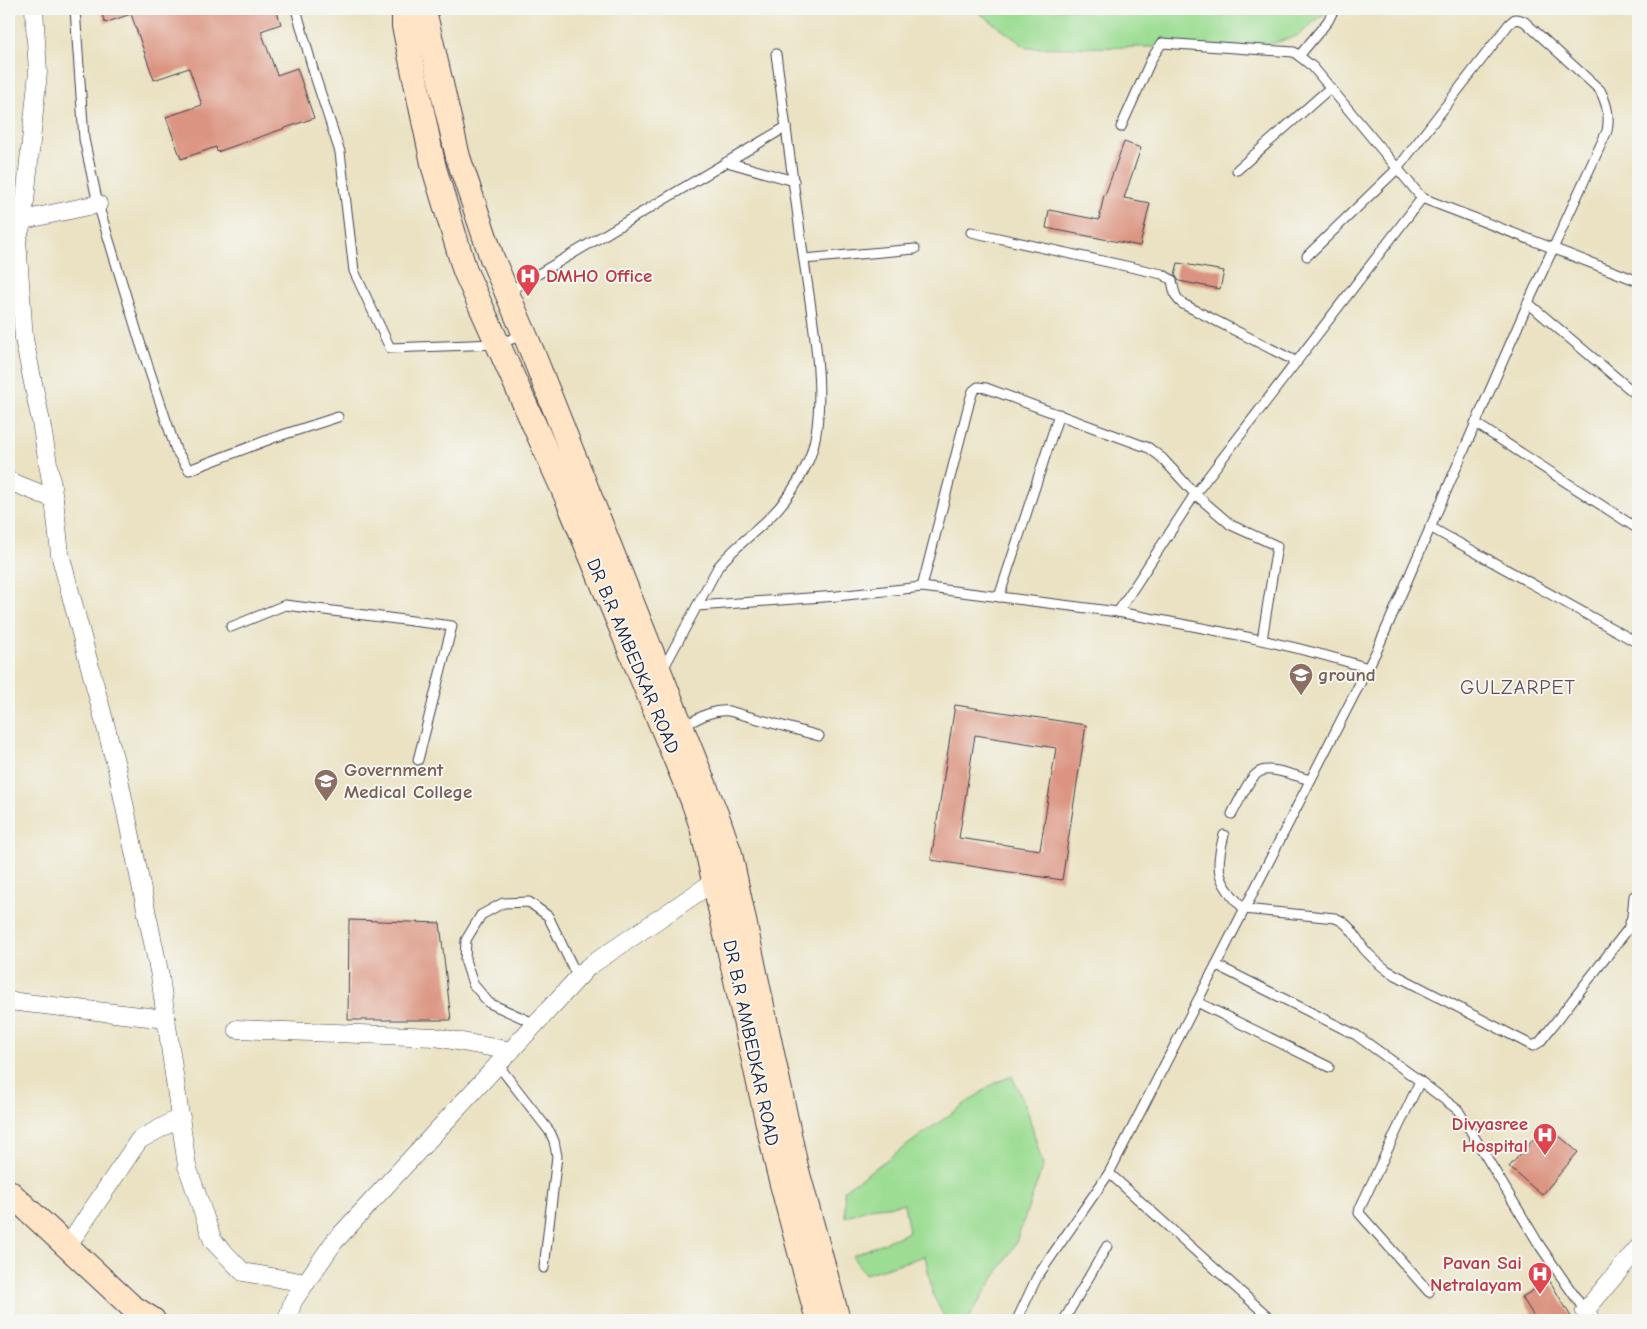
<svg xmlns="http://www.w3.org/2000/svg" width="1647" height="1329" viewBox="0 0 1647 1329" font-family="'Comic Neue',sans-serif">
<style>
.green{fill:#9cdd93;stroke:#5f8067}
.building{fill:#db9481;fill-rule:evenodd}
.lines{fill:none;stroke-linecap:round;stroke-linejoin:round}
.lane-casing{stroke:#403f4f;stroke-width:11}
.street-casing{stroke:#403f4f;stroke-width:19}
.secondary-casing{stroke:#403f4f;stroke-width:26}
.lane{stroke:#fff;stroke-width:9}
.street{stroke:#fff;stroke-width:18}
.secondary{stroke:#ffe4c6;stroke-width:24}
.labels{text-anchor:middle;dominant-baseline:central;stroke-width:4;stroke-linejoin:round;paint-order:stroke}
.health-label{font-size:19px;font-weight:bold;fill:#be3a42;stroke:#f6f6f2;text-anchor:end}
.street-label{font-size:19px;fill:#22223b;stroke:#f6f6f2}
.education-label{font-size:19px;font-weight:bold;fill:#785e54;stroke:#f6f6f2;text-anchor:start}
.neighbourhood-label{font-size:20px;letter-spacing:1px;fill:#634a54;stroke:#f6f6f2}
</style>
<rect width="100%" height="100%" fill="#f6f6f2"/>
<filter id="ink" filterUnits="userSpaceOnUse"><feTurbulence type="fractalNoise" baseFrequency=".02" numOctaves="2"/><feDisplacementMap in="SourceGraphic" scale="10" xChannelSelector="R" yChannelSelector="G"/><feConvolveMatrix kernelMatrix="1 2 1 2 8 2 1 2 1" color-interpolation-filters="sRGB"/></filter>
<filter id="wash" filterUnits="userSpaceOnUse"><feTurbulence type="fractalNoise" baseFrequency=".0096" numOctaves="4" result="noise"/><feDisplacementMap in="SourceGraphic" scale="20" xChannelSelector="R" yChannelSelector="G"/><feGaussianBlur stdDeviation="1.12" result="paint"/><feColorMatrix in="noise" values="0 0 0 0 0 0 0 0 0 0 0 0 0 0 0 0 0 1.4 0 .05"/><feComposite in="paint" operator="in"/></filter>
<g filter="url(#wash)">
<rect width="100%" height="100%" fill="#eae2c2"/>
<!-- green -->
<g class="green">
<path d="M974,9h356l-33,27 -33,10 -237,2z"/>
<path d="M1012,1076l15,33 16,57 -28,79 -48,75h-21l-13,-25 -8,-39 -60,18 -13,-18 57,-24 -5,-28 -35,4 -24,9 -1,-27 149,-106z"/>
</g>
<g id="blocks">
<!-- building -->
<g class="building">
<path d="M100,9h176l5,15 -20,7 16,44 20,-7 17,50 -97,34 -1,-5 -35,12 -15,-42 36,-12 -13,-37 -35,12 -23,-66 -26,9z"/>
<path d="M1124,142l17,6 -17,50 26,5 -10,43 -94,-18 3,-18 50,10 5,-26 1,1z"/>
<path d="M1178,263l46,8 -4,18 -41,-8 -4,-6z"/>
<path d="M955,705l131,20 -24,155 -131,-20zM975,735l81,13 -16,102 -81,-12z"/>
<path d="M349,920l91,3 11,97h-103z"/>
<path d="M1546,1125l32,27 -36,43 -33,-28z"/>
<path d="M1545,1273l28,47h-37l-14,-23 15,-9 -4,-8z"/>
</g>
</g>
</g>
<g filter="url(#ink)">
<use href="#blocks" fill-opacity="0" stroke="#403f4f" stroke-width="1"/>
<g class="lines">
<defs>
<g id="lane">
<path d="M75,9l9,130 14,65 42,138 36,108 13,20 84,-32 65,-21"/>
<path d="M296,9l18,64 26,79 14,119 36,77 107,-4 27,-9"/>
<path d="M1299,56l29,-35 6,-12"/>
<path d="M1121,127l31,-69 10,-15 132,9 19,15 109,131"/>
<path d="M727,162l67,19"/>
<path d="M1237,170l93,-82"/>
<path d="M971,232l191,42 10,6c2,9 2,18 11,24l114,58"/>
<path d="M804,259l111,-10"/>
<path d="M508,292l278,-165"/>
<path d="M1528,303l110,93"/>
<path d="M1475,423l163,106"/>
<path d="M1430,527l208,116"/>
<path d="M922,587l48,-187 3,-9 5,-4 8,1 163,60 13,10 33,36 36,31 46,21 -15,94"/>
<path d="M999,597l60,-183"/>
<path d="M697,606l140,-10 85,-9 196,25 77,-118 227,-296 216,83"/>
<path d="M1118,612c84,16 168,30 250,56"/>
<path d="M231,627l54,-22 167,21 -34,134"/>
<path d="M663,669l55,-102c14,-17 31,-30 47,-45 17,-16 32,-36 42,-58 25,-54 4,-151 -4,-210 -9,-67 -18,-133 -27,-200"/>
<path d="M682,727c15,-8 29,-18 47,-16l90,25"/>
<path d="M1232,814c27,-51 22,-51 78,-34"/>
<path d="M1224,835c-10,38 -6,46 20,74l91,9c15,5 20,19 29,31 7,8 15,15 24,22l145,75 7,-4 88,-113 4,-12 2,-21"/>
<path d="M1216,965l161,-315 151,-347 79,-172c3,-15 0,-27 -7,-41l-75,-68 -4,-2 -6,-1 -6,5 -112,145 -90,87"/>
<path d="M1197,1002l132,65"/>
<path d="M536,1024l-47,-21 -16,-19 -8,-24 1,-20 15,-25 22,-12 26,-1 19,14 30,62"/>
<path d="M498,1065l52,67 4,9 3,15 -13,112"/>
<path d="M1420,1081l-60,127 -1,5 70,79"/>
<path d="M1109,1173l107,-208 140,70 64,46 38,29 82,136 45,65"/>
<path d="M1017,1320l20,-43 72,-104 163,147"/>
<path d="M1064,1320l43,-74"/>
</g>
<g id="street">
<path d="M98,204l-75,16 -6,20 7,99 17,83 13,77 6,55 57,215 25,121 18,86 27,190 26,75 30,31 63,11"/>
<path d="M9,221l14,-1 15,-148 -4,-63"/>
<path d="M9,481l45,18"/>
<path d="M9,1001l157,18"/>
<path d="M237,1029l198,8 76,14"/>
<path d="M67,1247l72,-107 42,-23"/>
<path d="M287,1320l6,-19 41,-59 254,-275 134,-91"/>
<path d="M1591,1320l-6,-9 53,-63"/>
</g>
<g id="secondary">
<path d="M406,9l-2,7v10l30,142 31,103 102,227 126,303 9,26 76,342 40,151"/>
<path d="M420,9l6,10 32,138 34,101 39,91 187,470 12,35 66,313 42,153"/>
<path d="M9,1192l122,114 22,14"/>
</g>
</defs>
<!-- lane casing -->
<use href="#lane" class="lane-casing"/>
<!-- street casing -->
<use href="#street" class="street-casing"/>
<!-- secondary casing -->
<use href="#secondary" class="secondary-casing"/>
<!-- lane -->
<use href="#lane" class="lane"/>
<!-- street -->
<use href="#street" class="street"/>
<!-- secondary -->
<use href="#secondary" class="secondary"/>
</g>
</g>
<!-- icons -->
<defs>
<symbol id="hospital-pin" viewBox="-11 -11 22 30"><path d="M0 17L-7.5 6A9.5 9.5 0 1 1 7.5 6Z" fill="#e0444e" stroke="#f6f6f2"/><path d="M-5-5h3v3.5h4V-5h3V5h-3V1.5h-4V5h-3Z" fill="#fff"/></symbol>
<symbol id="school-pin" viewBox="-11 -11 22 30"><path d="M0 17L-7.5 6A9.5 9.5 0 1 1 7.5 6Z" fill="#8d6e63" stroke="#f6f6f2"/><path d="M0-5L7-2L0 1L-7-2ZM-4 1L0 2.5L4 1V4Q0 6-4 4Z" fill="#fff"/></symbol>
<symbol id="university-pin" viewBox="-11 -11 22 30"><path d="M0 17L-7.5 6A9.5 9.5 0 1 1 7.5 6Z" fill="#8d6e63" stroke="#f6f6f2"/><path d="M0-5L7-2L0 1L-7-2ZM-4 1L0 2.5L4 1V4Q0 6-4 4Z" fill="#fff"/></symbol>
</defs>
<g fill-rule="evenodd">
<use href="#hospital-pin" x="514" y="262" width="28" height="38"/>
<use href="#school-pin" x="1287" y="661" width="28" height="38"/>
<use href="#university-pin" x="312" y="767" width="28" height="38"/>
<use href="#hospital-pin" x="1531" y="1121" width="28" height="38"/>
<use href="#hospital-pin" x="1526" y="1260" width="28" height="38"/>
</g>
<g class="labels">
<!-- health labels -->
<g class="health-label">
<text x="546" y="276" text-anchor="start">DMHO Office</text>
<text x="1528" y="1124">Divyasree<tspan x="1528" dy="22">Hospital</tspan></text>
<text x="1522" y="1263">Pavan Sai<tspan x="1522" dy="22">Netralayam</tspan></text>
</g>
<!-- street labels -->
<g class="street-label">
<text transform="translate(633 656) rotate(67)">DR B.R AMBEDKAR ROAD</text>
<text transform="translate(751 1043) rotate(78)">DR B.R AMBEDKAR ROAD</text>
</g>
<!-- education labels -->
<g class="education-label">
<text x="1318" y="675">ground</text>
<text x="344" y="770">Government<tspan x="344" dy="22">Medical College</tspan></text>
</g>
<!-- neighbourhood labels -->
<g class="neighbourhood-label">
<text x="1518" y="687">GULZARPET</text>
</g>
</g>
<!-- margin -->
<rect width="1647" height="1329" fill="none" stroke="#f6f6f2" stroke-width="30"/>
</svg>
